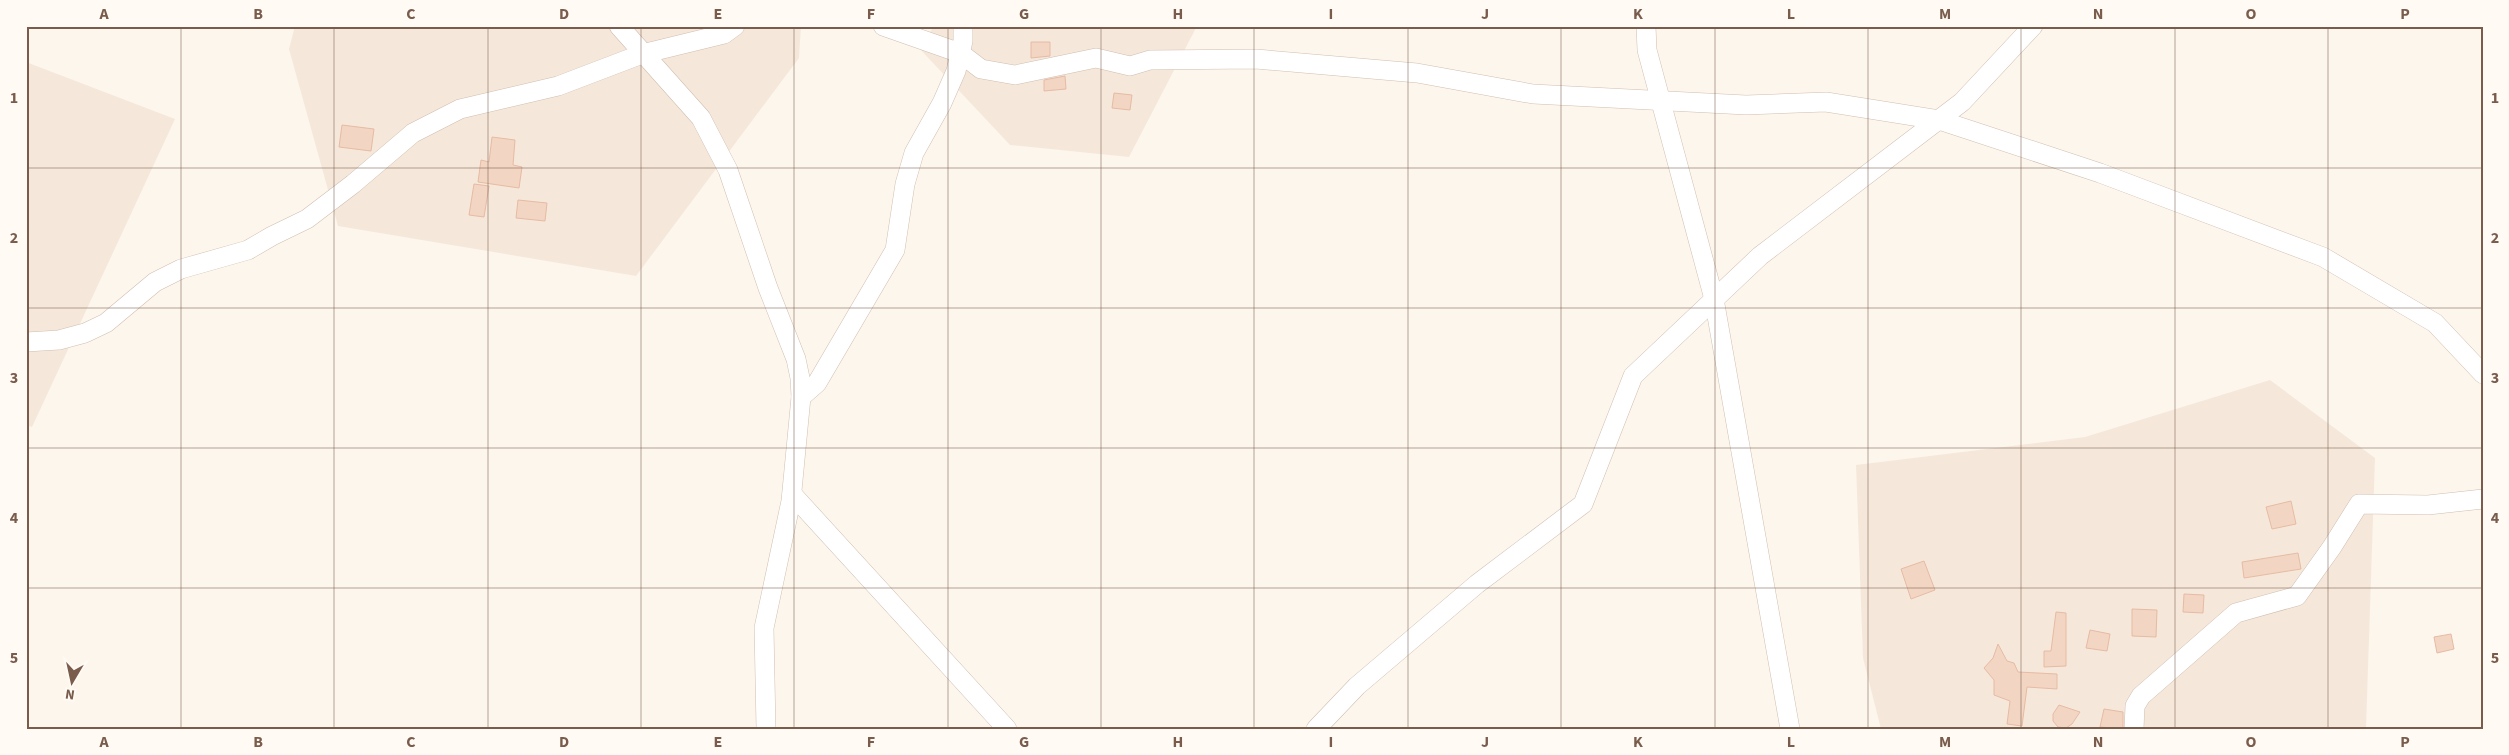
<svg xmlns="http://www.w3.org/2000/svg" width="2509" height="755" viewBox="0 0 2509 755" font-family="'Source Sans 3',sans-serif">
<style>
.residential{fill:#f5e8da}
.building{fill:#f3d5c3;stroke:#e6bba3}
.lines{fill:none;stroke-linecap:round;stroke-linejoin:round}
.minor-casing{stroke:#d1beb0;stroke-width:20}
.minor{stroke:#fff;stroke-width:19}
.grid{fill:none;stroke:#7a5c4d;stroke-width:1;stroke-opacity:0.55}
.neatline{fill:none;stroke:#7a5c4d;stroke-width:2}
.grid-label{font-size:16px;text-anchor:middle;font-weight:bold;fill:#7a5c4d}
</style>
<rect width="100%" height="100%" fill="#fdf6ec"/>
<!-- residential -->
<g class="residential">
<path d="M295,26h506l-2,32 -163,218 -298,-50 -49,-177z"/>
<path d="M934,26h263l-68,131 -119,-12 -91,-97z"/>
<path d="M26,62l149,57 -143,308 -6,-2z"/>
<path d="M2270,380l105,78 -9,271h-485l-18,-71 -7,-193 229,-28z"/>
</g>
<!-- building -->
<g class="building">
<path d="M1031,42h19v14l-19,2z"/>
<path d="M1065,76l1,13 -22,2v-11z"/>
<path d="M1114,93l18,2 -2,15 -18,-2z"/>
<path d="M342,125l32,4 -3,22 -32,-4z"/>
<path d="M492,137l23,3 -2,25 9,2 -3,21 -41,-6 3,-22 8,2z"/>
<path d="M474,184l15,2 -5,31 -15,-2z"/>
<path d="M518,200l29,3 -2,18 -29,-3z"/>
<path d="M2291,501l5,23 -24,5 -6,-22z"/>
<path d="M2298,553l3,16 -57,9 -2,-16z"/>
<path d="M1924,561l11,29 -24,9 -10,-30z"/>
<path d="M2184,594l20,1 -1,18 -20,-1z"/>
<path d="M2132,609l25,1 -1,27 -24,-1z"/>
<path d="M2056,612l10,1v53l-22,1v-16h7z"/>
<path d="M2090,630l20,4 -3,17 -21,-3z"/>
<path d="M2451,634l3,15 -17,4 -3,-16z"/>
<path d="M1998,644l9,17 7,2 4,9 39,2v15l-30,-2 -5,39 -15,-2 3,-23 -16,-6v-15l-10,-12 9,-10z"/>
<path d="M2059,705l21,7 -8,12 -6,4 -8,-1 -5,-6v-7z"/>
<path d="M2104,709l19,3v17l-23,-2z"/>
</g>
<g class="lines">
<defs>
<g id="minor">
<path d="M619,26l82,92 27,52 40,118 28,71 4,19 1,19 -10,104 -27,127 2,101"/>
<path d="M883,26l77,27 21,16 34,6 81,-17 34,8 20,-6 106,-1 161,14 116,21 213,11 80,-3 113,18 161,53 223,84 112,66 48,51"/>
<path d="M1646,26l1,24 67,249 76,430"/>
<path d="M26,342l33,-2 26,-7 21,-10 49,-41 26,-13 67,-19 24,-14 35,-17 46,-35 60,-51 47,-24 98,-23 84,-32 82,-20 11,-8"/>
<path d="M801,397l16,-14 78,-133 10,-66 9,-31 28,-50 14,-32 7,-30v-15"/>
<path d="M792,494l215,235"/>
<path d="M1316,729l41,-43 120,-102 106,-80 50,-128 127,-120 202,-154 71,-76"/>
<path d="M2134,729l1,-23 6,-10 95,-83 61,-17 35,-49 27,-43 69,1 55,-6"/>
</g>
</defs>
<!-- minor casing -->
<use href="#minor" class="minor-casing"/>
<!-- minor -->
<use href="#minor" class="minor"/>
</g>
<!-- grid -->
<path class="grid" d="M181,26v703M334,26v703M488,26v703M641,26v703M794,26v703M948,26v703M1101,26v703M1254,26v703M1408,26v703M1561,26v703M1715,26v703M1868,26v703M2021,26v703M2175,26v703M2328,26v703M26,168h2457M26,308h2457M26,448h2457M26,588h2457"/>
<!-- border -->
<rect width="2509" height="755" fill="none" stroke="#fffaf3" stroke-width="55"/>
<!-- north arrow -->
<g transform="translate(72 682) rotate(189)" stroke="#fffaf3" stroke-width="4" paint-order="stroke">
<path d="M0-4L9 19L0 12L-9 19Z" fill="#7a5c4d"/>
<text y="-8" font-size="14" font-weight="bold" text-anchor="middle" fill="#7a5c4d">N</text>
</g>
<rect x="28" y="28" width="2454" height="700" class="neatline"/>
<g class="grid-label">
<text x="104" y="19">A</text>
<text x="258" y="19">B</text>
<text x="411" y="19">C</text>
<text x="564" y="19">D</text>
<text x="718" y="19">E</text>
<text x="871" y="19">F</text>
<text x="1024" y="19">G</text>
<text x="1178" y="19">H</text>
<text x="1331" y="19">I</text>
<text x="1485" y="19">J</text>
<text x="1638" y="19">K</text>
<text x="1791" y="19">L</text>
<text x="1945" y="19">M</text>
<text x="2098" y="19">N</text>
<text x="2251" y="19">O</text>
<text x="2405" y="19">P</text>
<text x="14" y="103">1</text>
<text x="2495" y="103">1</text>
<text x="14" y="243">2</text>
<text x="2495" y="243">2</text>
<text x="14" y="383">3</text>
<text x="2495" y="383">3</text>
<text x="14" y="523">4</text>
<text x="2495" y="523">4</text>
<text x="14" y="663">5</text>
<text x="2495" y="663">5</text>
<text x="104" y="747">A</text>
<text x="258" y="747">B</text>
<text x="411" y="747">C</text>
<text x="564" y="747">D</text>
<text x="718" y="747">E</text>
<text x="871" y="747">F</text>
<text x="1024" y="747">G</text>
<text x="1178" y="747">H</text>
<text x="1331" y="747">I</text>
<text x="1485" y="747">J</text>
<text x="1638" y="747">K</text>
<text x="1791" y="747">L</text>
<text x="1945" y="747">M</text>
<text x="2098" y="747">N</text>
<text x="2251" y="747">O</text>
<text x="2405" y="747">P</text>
</g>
</svg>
